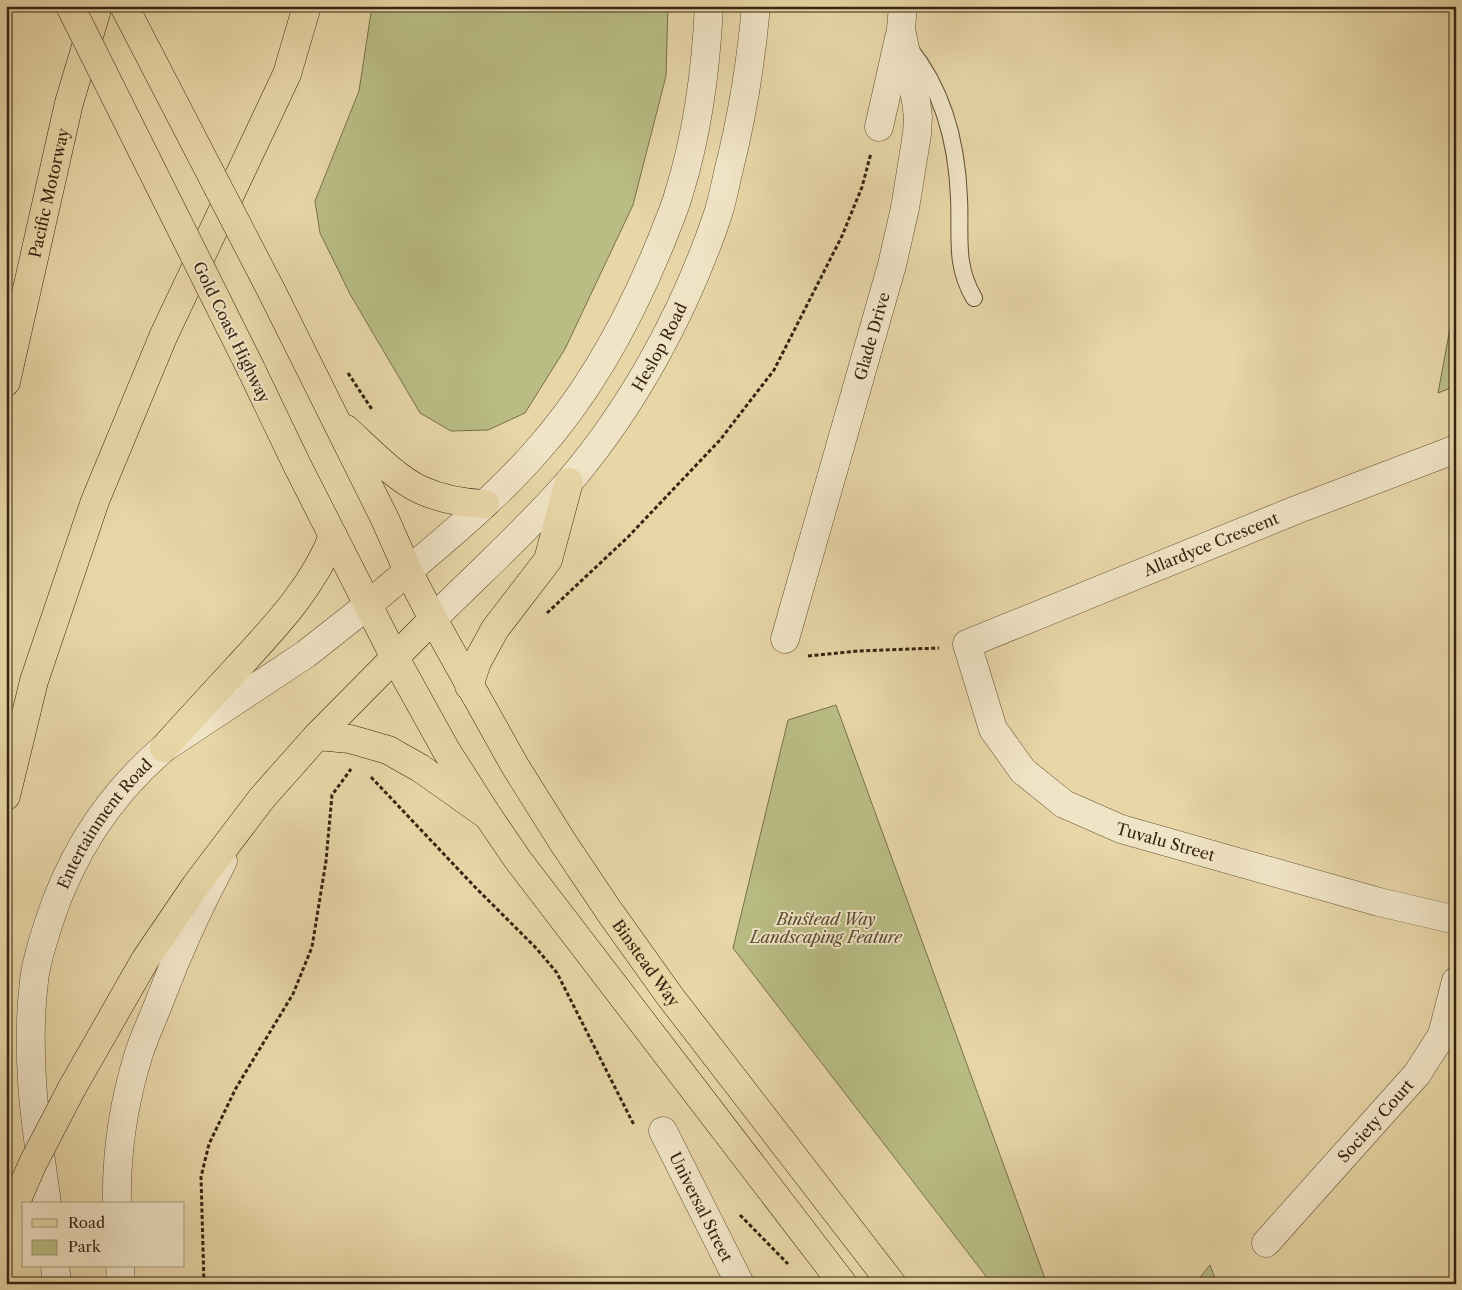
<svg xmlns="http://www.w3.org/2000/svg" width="1462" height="1290" viewBox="0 0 1462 1290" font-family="'Libre Caslon Text',serif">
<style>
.green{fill:#b9bd84;stroke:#78704a}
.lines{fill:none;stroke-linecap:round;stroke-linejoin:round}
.service-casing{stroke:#635036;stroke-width:18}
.minor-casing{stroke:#635036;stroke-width:29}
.tertiary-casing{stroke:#635036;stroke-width:29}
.primary-casing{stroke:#372411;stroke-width:29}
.trunk-casing{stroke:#372411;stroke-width:29}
.motorway-casing{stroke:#372411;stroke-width:29}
.path{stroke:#372411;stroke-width:3;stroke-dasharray:4 2.5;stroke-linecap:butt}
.service{stroke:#f0e4c6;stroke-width:16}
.minor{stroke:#f0e4c6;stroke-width:28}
.tertiary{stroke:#f0e4c6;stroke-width:28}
.primary{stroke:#e8d6a7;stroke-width:28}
.trunk{stroke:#e8d6a7;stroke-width:28}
.motorway{stroke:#e8d6a7;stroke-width:28}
.trunk-bridge-casing{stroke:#372411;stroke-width:29;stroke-linecap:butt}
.motorway-bridge-casing{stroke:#372411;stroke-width:29;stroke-linecap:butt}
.trunk-bridge{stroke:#e8d6a7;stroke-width:28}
.motorway-bridge{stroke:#e8d6a7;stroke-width:28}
.labels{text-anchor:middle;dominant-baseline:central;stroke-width:4;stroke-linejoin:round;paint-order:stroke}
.street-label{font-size:16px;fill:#372411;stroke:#f0e4c6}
.park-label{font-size:16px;font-style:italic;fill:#584a2e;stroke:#f0e4c6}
</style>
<rect width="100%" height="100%" fill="#e8d6a7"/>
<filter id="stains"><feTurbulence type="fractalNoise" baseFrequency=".004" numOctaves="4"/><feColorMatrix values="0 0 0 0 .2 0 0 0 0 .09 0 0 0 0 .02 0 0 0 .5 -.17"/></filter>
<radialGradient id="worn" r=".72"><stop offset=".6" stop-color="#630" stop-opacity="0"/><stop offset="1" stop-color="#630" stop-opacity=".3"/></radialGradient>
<!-- green -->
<g class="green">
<path d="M372,6h296l-2,70 -33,129 -68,144 -40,64 -37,17 -37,1 -31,-18 -70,-119 -30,-61 -5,-32 44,-110z"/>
<path d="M1456,296v90l-18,7z"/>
<path d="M836,705l211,579h-55l-259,-336 55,-228z"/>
<path d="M1210,1265l7,19h-22z"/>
</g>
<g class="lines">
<defs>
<path id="service" d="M909,48c34,42 48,95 50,150 2,38 -5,66 15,100"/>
<g id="minor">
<path d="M879,127l20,-89"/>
<path id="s1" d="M1456,449l-160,61 -329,134 26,85 30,42 41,33 57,25 258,73 77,18"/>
<path id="s2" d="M785,639l107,-374 13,-57 12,-74 1,-17 -2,-16 -15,-72 2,-23"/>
<path id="s3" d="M663,1131l77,153"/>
<path id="s4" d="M1266,1243l151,-169 25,-39 14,-54"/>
</g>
<g id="tertiary">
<path d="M408,571c44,-37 89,-75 127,-118 56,-62 96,-137 127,-214 6,-16 13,-31 17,-46 19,-61 27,-124 30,-187"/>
<path id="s5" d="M433,619c45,-45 93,-88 135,-136 66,-77 118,-174 150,-269 4,-13 7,-27 10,-41 14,-55 23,-110 28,-167"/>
<path id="s6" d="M47,1204c-5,-41 -13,-83 -15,-124 -2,-33 -2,-66 2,-99 2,-20 9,-40 15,-59 22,-68 60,-127 115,-174l142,-94 62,-49"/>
<path d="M117,1204c-1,-50 7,-103 22,-151 6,-18 14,-35 21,-53 18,-48 39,-94 63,-139"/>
<path d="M55,1266l2,18"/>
<path d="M120,1266l1,18"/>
</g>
<g id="primary">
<path id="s7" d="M433,619l82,147 49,78 45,67 60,84 223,289"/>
<path d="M395,658l51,92 42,66 30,44 325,424"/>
<path d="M469,686l8,-24 18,-33 53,-69 21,-78"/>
</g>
<g id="trunk">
<path d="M251,369l46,96 98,193"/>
<path d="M346,429c21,19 49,49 75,61 20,9 41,13 64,14"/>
<path d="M368,605l40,-34"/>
<path d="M317,736l33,3 38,11 32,18 68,48"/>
<path d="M164,748c25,-28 50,-55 75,-82 37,-40 74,-79 94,-130"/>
<path d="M262,798l55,-62 116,-117 -25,-48 -24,-54 -112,-225"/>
</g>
<g id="motorway">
<path id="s8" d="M6,382l63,-279 29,-97"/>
<path d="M6,796l28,-115 61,-180 68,-164 124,-263 20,-68"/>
<path d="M72,1088l73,-128 51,-75 66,-87"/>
</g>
</defs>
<!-- service casing -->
<use href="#service" class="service-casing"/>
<!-- minor casing -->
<use href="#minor" class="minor-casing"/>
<!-- tertiary casing -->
<use href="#tertiary" class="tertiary-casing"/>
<!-- primary casing -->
<use href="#primary" class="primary-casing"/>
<!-- trunk casing -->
<use href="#trunk" class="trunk-casing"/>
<!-- motorway casing -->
<use href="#motorway" class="motorway-casing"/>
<!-- path -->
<g class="path">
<path d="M348,373l25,38"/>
<path d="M547,613l81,-76 92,-97 54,-70 68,-134 20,-49 9,-34"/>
<path d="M808,656l50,-5 81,-3"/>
<path d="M371,777l103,109 63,63 20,24 77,152"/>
<path d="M740,1215l48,49"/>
<path d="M204,1284l-3,-107 8,-33 27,-56 57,-94 19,-47 14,-86 6,-66 19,-26"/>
</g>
<!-- service -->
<use href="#service" class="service"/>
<!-- minor -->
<use href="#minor" class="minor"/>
<!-- tertiary -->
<use href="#tertiary" class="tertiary"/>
<!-- primary -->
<use href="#primary" class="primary"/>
<!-- trunk -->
<use href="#trunk" class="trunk"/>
<!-- motorway -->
<use href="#motorway" class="motorway"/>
<defs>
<g id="trunk-bridge">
<path d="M70,6l181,363"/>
<path d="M124,6l148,286"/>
</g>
<path id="motorway-bridge" d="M9,1218l24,-55 39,-75"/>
</defs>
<!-- trunk-bridge casing -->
<use href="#trunk-bridge" class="trunk-bridge-casing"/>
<!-- motorway-bridge casing -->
<use href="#motorway-bridge" class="motorway-bridge-casing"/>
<!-- trunk-bridge -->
<use href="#trunk-bridge" class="trunk-bridge"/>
<!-- motorway-bridge -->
<use href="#motorway-bridge" class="motorway-bridge"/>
</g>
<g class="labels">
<!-- street labels -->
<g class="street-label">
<text stroke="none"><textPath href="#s8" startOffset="194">Pacific Motorway</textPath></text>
<text transform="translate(232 332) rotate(64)">Gold Coast Highway</text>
<text stroke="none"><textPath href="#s2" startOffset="315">Glade Drive</textPath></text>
<text stroke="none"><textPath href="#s5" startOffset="356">Heslop Road</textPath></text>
<text transform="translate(1211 544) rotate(-22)">Allardyce Crescent</text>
<text stroke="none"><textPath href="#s6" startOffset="399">Entertainment Road</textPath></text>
<text stroke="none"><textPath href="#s1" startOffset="828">Tuvalu Street</textPath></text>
<text stroke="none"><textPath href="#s7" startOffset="405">Binstead Way</textPath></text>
<text stroke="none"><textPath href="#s4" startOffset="164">Society Court</textPath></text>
<text stroke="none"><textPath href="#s3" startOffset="85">Universal Street</textPath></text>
</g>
<!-- park labels -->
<g class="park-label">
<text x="826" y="919">Binstead Way<tspan x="826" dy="18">Landscaping Feature</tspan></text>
</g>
</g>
<!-- margin -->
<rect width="1462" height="1290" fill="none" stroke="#e8d6a7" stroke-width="25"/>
<rect x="8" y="8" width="1447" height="1275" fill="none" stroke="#372411" stroke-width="2.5"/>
<rect x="12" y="12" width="1437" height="1265" fill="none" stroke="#372411"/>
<!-- legend -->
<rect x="22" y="1202" width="162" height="65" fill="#f0e4c6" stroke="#a6977e"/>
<rect x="32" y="1219" width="25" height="8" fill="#e8d6a7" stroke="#a6977e"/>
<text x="68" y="1228" font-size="15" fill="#372411">Road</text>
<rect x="32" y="1240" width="25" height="15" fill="#b9bd84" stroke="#a6977e"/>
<text x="68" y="1252" font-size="15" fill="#372411">Park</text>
<rect width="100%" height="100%" filter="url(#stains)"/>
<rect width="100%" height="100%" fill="url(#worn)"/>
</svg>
